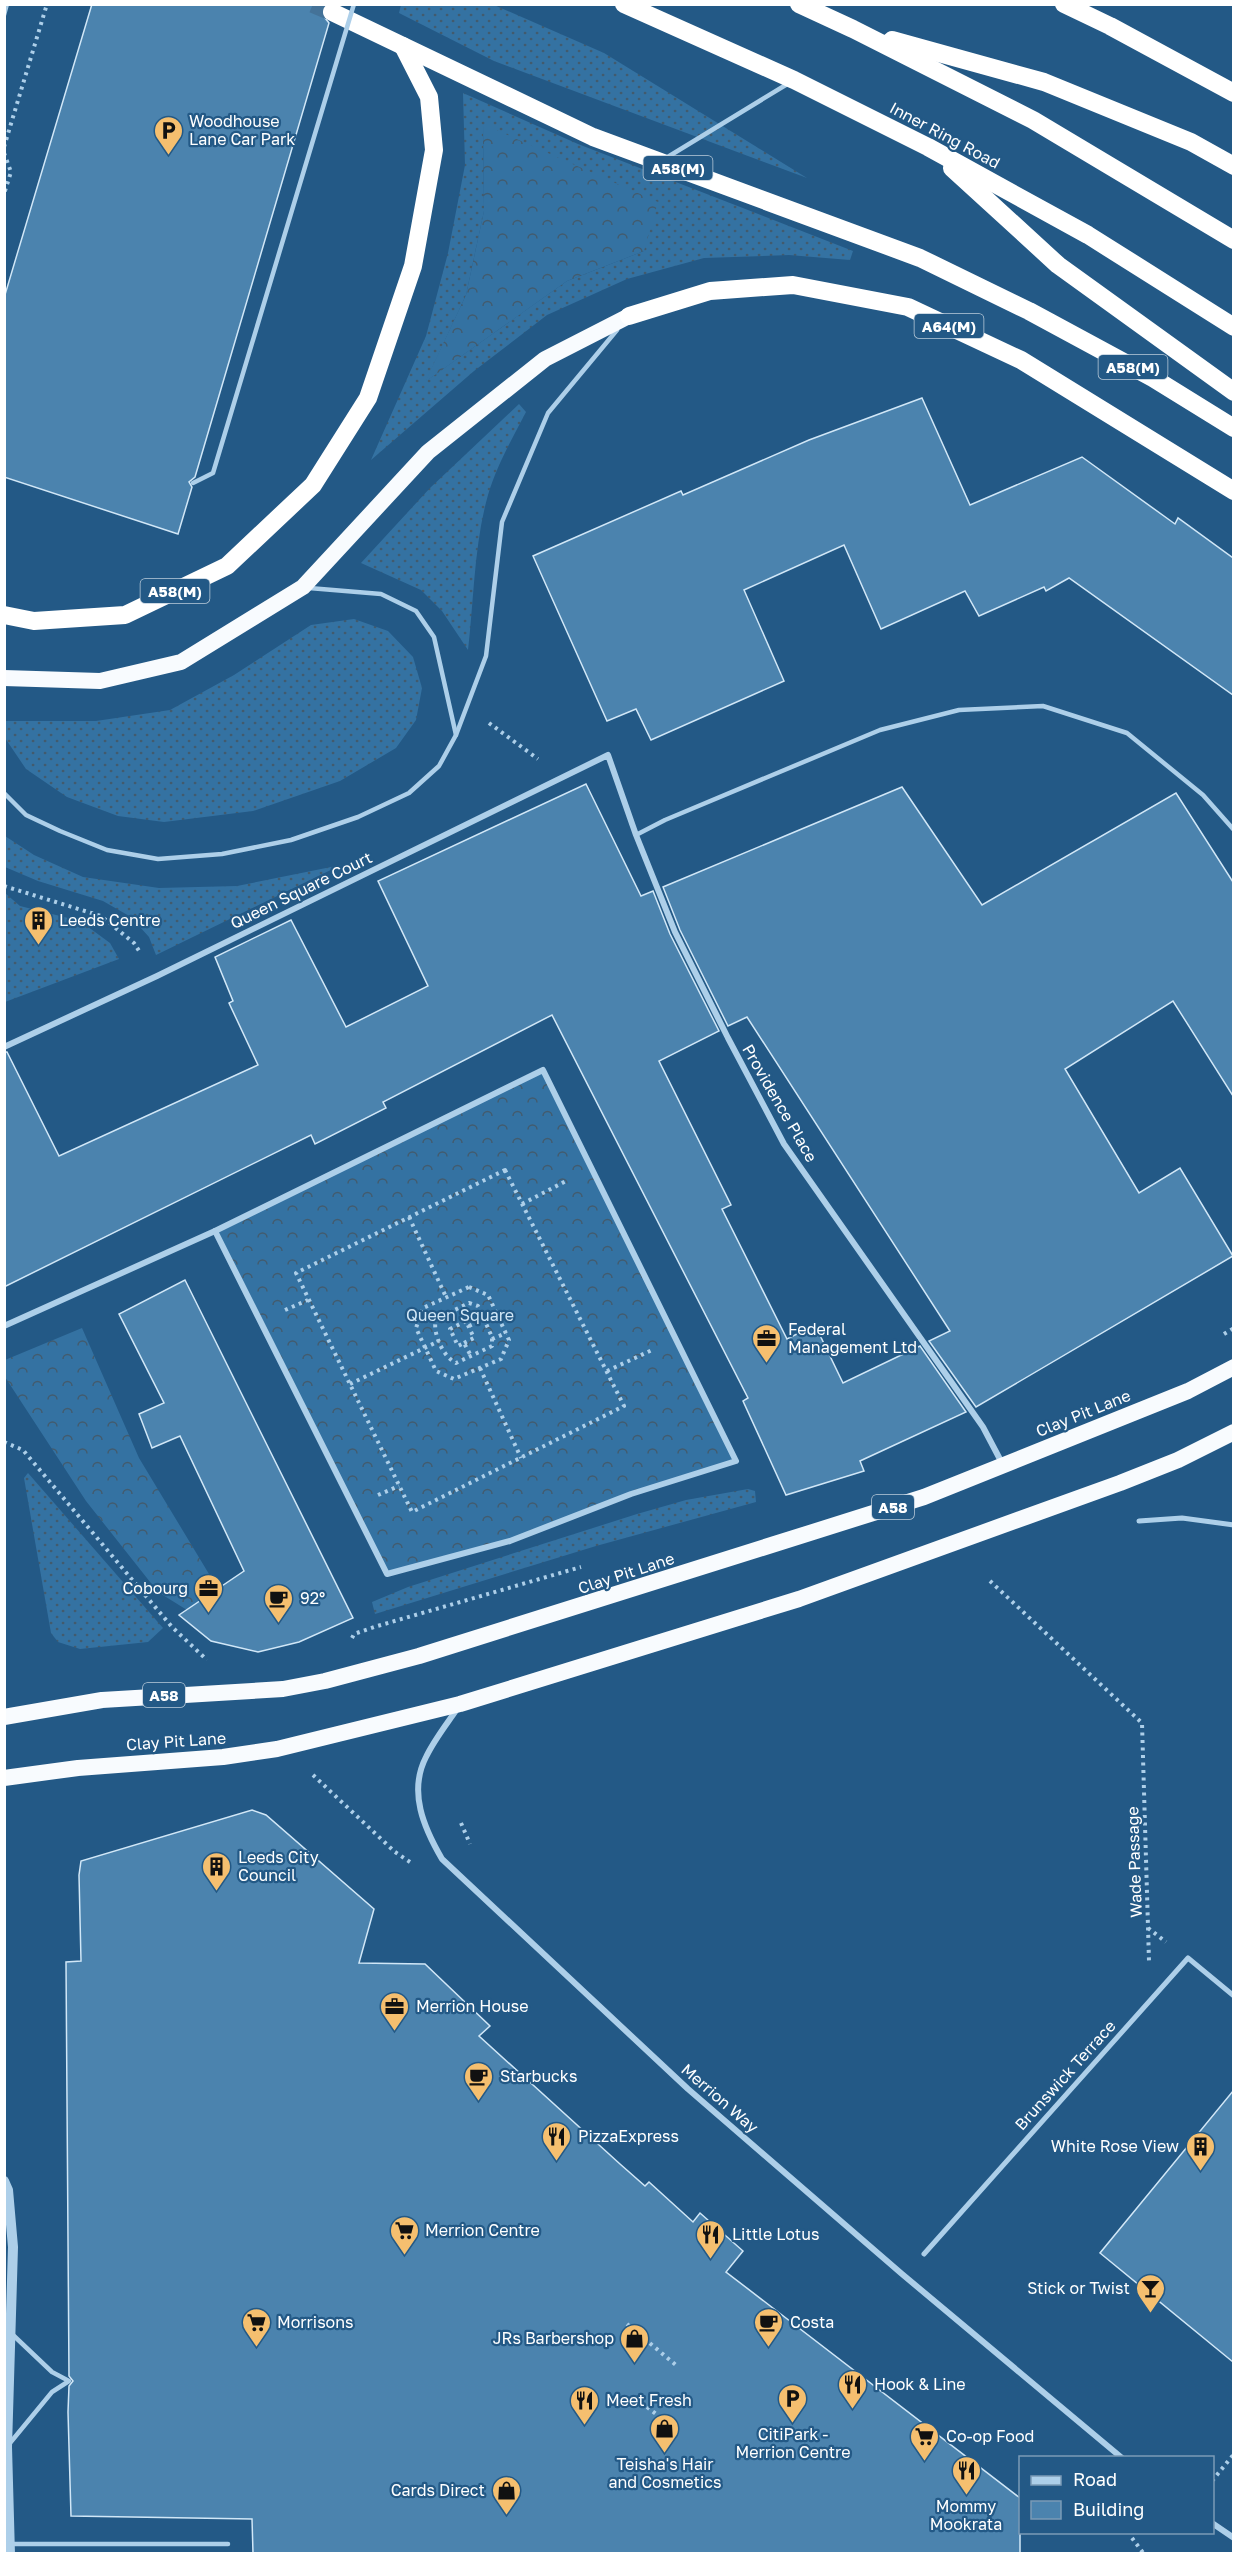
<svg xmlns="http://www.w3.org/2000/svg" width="1238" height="2558" viewBox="0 0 1238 2558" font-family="'Golos Text',sans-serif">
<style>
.grass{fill:url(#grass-dots);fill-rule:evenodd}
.forest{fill:url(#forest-crowns)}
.building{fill:#4b83ae;stroke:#d1e7f7;stroke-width:1.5}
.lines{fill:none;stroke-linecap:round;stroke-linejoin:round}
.motorway-tunnel{stroke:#447298;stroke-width:18;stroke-dasharray:18 9;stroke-linecap:butt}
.path{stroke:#adcfe9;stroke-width:4;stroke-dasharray:3 4.5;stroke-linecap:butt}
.service{stroke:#adcfe9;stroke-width:4.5}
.pedestrian{stroke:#adcfe9;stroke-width:5}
.minor{stroke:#adcfe9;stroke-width:6}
.tertiary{stroke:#adcfe9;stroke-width:10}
.trunk{stroke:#f8fbfe;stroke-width:16}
.motorway{stroke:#fff;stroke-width:18}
.service-bridge{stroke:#adcfe9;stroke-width:4.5}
.labels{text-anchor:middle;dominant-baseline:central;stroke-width:4.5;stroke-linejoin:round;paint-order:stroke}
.shield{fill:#235986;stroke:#bdcddb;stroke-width:1.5}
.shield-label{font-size:15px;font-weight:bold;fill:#fff}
.poi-label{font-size:16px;fill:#fff;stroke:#235986;text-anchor:start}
.street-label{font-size:16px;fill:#fff;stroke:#235986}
.park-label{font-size:16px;fill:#d1e7f7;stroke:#235986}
</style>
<defs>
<pattern id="grass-dots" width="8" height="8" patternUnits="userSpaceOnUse" patternTransform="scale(1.5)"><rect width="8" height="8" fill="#3472a2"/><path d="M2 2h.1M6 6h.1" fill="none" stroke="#425b6e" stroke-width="1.8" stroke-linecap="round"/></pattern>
<pattern id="forest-crowns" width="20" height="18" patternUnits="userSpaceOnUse" patternTransform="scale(1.5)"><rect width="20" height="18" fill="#3472a2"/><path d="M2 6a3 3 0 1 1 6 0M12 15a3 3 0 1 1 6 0" fill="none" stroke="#425b6e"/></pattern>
</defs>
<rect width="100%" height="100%" fill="#235986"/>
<!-- grass -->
<g class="grass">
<path d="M401,5h93l110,48 203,125 -313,-117 -95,-48z"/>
<path d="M463,93l115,51 275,107 -3,9 -61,-5 -85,3 -77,21 -80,36 -73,56 -103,89 55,-124 22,-83 17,-88zM483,124l161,127 -77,30 -141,100 40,-86 18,-84z"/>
<path d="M519,404l7,8c-14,27 -29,53 -38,83 -14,49 -14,104 -20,155l-26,-39 -21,-21 -60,-27 69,-75z"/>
<path d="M354,619l34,12 25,26 9,31 -6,32 -20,28 -56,33 -87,30 -89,11 -46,-6 -51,-19 -41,-28 -21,-31v-17h91l74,-11 64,-35 77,-50z"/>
<path d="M5,836l29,19 49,22 76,11 78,-2 104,-21 -185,90 -7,-18 -18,-20 -28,-16 -65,-20 -33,-14z"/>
<path d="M5,893l15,13 60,15 30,22 9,16 -114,43z"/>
<path d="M28,1473l135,155 -15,14 -68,7 -22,-7 -7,-9 -27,-155z"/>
<path d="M748,1489l7,2 1,11 -160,44 -221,68 -3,-12 36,-15 229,-73 49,-14z"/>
</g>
<!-- forest -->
<g class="forest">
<path d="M483,124l175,78 -14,49 -77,30 -142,101 41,-87 18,-84z"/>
<path d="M543,1070l194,391 -106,33 -121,47 -123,33 -172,-343z"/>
<path d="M82,1328l57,130 73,121 -4,17 -21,14 -29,-18 -72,-91 -81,-124v-17z"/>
</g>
<!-- building -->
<g class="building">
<path d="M92,4h232l-3,9 8,10 -134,454 -6,5 3,5 -14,47 -174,-57v-179z"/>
<path d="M922,398l48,107 112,-48 93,67 3,-6 55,40v137l-164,-117 -23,13 -2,-4 -65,29 -14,-25 -84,38 -37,-84 -100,45 40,91 -133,59 -15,-31 -29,12 -74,-165 148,-65 2,4 126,-55z"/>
<path d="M586,784l55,112 12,-5 17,43 49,97 -60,30 72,144 -9,4 65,130 28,-14 28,58 77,-37 46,66 -106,49 4,10 -78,24 -43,-94 5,-3 -196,-383 -169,87 3,6 -71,36 -4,-9 -307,152v-235h3l52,104 199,-91 -29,-62 4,-2 -18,-44 76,-37 55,107 82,-41 -50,-105z"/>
<path d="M902,787l80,118 194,-112 57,89v214l-60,-95 -108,68 74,124 41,-25 53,88 -257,151 -47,-66 21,-10 -203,-314 -19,9 -48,-96 -17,-43z"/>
<path d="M185,1280l168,338 -54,24 -41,10 -47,-11 -32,-26 65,-44 -64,-135 -28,12 -13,-34 25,-11 -45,-89z"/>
<path d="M252,1810l14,5 108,94 -15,54 66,1 65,62 -11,10 141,128 25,22 4,-4 44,40 7,-9 43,38 -17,21 294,226v55h-767l-1,-34 -181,-3 -3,-104 1,-26 4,-5 -4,-5 -3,-414 15,-1 -2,-86 2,-14z"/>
<path d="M1233,2091v271l-133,-109z"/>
</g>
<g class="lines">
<!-- motorway-tunnel -->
<path class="motorway-tunnel" d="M313,4l19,8"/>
<!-- path -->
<g class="path">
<path d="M4,147l43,-143"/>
<path d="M4,153l7,19 -7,22"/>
<path d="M489,723l49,36"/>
<path d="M4,886l97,30 33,27 7,11"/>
<path d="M505,1170l119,236 -212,106 -116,-239z"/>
<path d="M522,1204l44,-23"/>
<path d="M409,1217l37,80"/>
<path d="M469,1287l19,8 21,45 -8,19 -47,20 -18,-8 -20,-43 7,-20z"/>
<path d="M469,1303l9,3 14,31v9l-36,17c-13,-6 -24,-31 -20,-44z"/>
<path d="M285,1310l23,-10"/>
<path d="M469,1326l15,-7"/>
<path d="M1224,1334l10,-6"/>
<path d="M492,1339l14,-6"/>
<path d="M464,1343l10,-5 -8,-17 -16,8 8,17 6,-3 7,13"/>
<path d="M480,1368l41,90"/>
<path d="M607,1371l45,-21"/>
<path d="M350,1384l89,-43"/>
<path d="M4,1442l19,8 149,177 35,33"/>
<path d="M378,1495l21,-9"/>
<path d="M990,1581l152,142 7,238"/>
<path d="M352,1638l2,-4 20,-7 207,-60"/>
<path d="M313,1775l82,77 15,10"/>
<path d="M461,1823l9,21"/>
<path d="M1148,1928l18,14"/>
<path d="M627,2324l50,42"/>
<path d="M647,2407l18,14"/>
<path d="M1212,2481l22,-27"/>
<path d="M1132,2538l12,16"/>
</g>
<!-- service -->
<g class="service">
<path d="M4,15l3,-11"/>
<path d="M666,158l123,-75"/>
<path d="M309,588l72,6 35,17 18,26 22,98"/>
<path d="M4,793l22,22 34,16 47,19 51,9 64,-5 69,-14 67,-23 51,-24 30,-27 17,-31 30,-79 16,-134 46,-109 69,-83"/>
<path d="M636,835l29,-15 215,-90 79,-20 84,-4 84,27 76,62 31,35"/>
<path d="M10,2443l42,-51 17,-11 -17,-9 -39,-37"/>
<path d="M12,2544h216"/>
</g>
<!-- pedestrian -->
<g class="pedestrian">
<path d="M1139,1521l43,-3 52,7"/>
<path d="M924,2254l264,-296 46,38"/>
</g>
<!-- minor -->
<g class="minor">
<path d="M4,1047l153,-71 451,-221 28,80 39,97 53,106 56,106 199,283 20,38"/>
<path d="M543,1070l193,391 -105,33 -121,47 -123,33 -172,-343z"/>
<path d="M4,1326l211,-95"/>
<path d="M457,1709c-11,16 -23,31 -31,48 -18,35 -2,71 16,102l246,230 214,185 220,184"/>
<path d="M1212,2523l22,15"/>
</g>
<!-- tertiary -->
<path class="tertiary" d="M4,2181l4,9 5,57 -6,200 3,107"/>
<!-- trunk -->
<g class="trunk">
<path d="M4,678l96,3 81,-19 122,-75 125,-135 117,-93 84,-43"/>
<path d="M4,1717l98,-17 181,-11 42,-8 94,-25 505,-159 264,-106 46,-24"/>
<path d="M4,1778l74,-10 145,-11 54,-8 183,-45 339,-105 321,-116 58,-23 56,-28"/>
</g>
<!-- motorway -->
<g class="motorway">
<path d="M624,4l170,76 134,67 160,88 146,92"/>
<path d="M799,4l54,25 180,91 201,120"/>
<path d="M1064,4l46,22 124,67"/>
<path d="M332,12l261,125 327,121 109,53 124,67 81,50"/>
<path d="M892,40l152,42 147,60 43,24"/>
<path d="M952,168l106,97 176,127"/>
<path d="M629,316l81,-25 83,-6 115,22 113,53 213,131"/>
<path d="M4,615l30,6 91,-6 102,-49 86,-81 55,-87 45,-132 21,-116 -5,-53 -26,-51"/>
</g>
<!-- service-bridge -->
<path class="service-bridge" d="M193,483l20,-10 141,-469"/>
</g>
<!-- icons -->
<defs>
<symbol id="parking-pin" viewBox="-11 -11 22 30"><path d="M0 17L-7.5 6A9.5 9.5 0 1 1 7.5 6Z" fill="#f5bf6f" stroke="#235986"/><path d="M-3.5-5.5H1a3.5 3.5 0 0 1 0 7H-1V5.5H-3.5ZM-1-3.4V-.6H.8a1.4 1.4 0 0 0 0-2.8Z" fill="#111"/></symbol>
<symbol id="building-pin" viewBox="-11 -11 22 30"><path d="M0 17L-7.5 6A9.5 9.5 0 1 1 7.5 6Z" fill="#f5bf6f" stroke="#235986"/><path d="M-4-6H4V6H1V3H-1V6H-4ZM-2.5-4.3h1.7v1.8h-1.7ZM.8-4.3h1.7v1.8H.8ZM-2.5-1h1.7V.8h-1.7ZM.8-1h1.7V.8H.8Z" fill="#111"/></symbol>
<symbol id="office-pin" viewBox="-11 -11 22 30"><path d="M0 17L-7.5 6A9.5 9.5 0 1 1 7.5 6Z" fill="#f5bf6f" stroke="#235986"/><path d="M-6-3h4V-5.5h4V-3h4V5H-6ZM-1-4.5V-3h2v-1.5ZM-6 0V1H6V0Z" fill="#111"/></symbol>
<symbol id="cafe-pin" viewBox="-11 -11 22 30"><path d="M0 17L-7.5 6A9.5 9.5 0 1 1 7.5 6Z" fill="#f5bf6f" stroke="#235986"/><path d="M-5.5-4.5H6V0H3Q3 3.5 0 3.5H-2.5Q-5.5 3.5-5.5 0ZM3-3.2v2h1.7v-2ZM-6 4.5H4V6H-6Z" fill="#111"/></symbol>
<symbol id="restaurant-pin" viewBox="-11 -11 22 30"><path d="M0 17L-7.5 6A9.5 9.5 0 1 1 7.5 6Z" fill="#f5bf6f" stroke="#235986"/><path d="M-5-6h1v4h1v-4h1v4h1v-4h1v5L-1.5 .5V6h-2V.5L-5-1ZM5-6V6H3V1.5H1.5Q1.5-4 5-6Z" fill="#111"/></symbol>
<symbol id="supermarket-pin" viewBox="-11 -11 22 30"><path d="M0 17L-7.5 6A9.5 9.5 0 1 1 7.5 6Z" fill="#f5bf6f" stroke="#235986"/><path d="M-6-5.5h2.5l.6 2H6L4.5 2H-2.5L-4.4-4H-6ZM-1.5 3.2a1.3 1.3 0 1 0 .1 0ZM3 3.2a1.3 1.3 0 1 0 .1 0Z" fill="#111"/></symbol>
<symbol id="bar-pin" viewBox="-11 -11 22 30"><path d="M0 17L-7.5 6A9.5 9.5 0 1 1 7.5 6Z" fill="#f5bf6f" stroke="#235986"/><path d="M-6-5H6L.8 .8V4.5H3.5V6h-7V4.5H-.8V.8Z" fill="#111"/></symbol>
<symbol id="shop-pin" viewBox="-11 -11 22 30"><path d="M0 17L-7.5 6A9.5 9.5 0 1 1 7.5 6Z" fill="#f5bf6f" stroke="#235986"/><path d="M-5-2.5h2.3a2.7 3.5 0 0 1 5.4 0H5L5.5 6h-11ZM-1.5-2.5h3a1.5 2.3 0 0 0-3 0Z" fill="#111"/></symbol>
</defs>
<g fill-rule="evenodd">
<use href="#parking-pin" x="152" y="114" width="33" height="45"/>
<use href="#building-pin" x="22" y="904" width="33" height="45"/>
<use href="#office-pin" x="750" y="1322" width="33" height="45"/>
<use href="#office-pin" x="192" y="1572" width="33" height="45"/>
<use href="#cafe-pin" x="262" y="1582" width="33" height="45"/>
<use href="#building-pin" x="200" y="1850" width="33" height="45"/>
<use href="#office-pin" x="378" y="1990" width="33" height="45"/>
<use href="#cafe-pin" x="462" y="2060" width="33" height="45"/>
<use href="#restaurant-pin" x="540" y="2120" width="33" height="45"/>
<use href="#building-pin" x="1184" y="2130" width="33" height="45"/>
<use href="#supermarket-pin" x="388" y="2214" width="33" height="45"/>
<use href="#restaurant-pin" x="694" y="2218" width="33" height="45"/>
<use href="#bar-pin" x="1134" y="2272" width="33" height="45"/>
<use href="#supermarket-pin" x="240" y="2306" width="33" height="45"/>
<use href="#cafe-pin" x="752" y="2306" width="33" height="45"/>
<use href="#shop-pin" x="618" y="2322" width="33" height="45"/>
<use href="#restaurant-pin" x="836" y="2368" width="33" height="45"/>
<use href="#parking-pin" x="776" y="2382" width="33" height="45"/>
<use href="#restaurant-pin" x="568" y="2384" width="33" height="45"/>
<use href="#shop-pin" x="648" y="2412" width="33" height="45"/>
<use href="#supermarket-pin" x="908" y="2420" width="33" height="45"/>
<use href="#restaurant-pin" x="950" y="2454" width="33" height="45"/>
<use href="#shop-pin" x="490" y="2474" width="33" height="45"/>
</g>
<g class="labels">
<!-- shield labels -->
<g class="shield">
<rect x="643.5" y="156" width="69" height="24" rx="4.5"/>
<rect x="914.5" y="314" width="69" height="24" rx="4.5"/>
<rect x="1098.5" y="355" width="69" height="24" rx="4.5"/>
<rect x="140.5" y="579" width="69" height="24" rx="4.5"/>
<rect x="872" y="1495" width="42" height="24" rx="4.5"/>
<rect x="143" y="1683" width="42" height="24" rx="4.5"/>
</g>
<g class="shield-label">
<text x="678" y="168">A58(M)</text>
<text x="949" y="326">A64(M)</text>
<text x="1133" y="367">A58(M)</text>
<text x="175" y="591">A58(M)</text>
<text x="893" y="1507">A58</text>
<text x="164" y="1695">A58</text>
</g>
<!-- poi labels -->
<g class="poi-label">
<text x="189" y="121">Woodhouse<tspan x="189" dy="18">Lane Car Park</tspan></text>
<text x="59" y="920">Leeds Centre</text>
<text x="788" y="1329">Federal<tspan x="788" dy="18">Management Ltd</tspan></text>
<text x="188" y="1588" text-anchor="end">Cobourg</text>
<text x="300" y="1598">92°</text>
<text x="238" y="1857">Leeds City<tspan x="238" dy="18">Council</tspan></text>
<text x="416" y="2006">Merrion House</text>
<text x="500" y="2076">Starbucks</text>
<text x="578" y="2136">PizzaExpress</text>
<text x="1179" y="2146" text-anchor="end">White Rose View</text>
<text x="425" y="2230">Merrion Centre</text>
<text x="732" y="2234">Little Lotus</text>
<text x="1130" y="2288" text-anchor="end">Stick or Twist</text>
<text x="277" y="2322">Morrisons</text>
<text x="790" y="2322">Costa</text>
<text x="614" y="2338" text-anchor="end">JRs Barbershop</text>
<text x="874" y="2384">Hook &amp; Line</text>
<text x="606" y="2400">Meet Fresh</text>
<text x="793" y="2434" text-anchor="middle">CitiPark -<tspan x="793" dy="18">Merrion Centre</tspan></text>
<text x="946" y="2436">Co-op Food</text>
<text x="665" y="2464" text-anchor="middle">Teisha's Hair<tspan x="665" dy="18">and Cosmetics</tspan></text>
<text x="485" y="2490" text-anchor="end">Cards Direct</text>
<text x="966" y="2506" text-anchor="middle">Mommy<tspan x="966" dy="18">Mookrata</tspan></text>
</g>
<!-- street labels -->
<g class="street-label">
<text transform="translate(945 135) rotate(28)">Inner Ring Road</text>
<text transform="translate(301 890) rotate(-26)">Queen Square Court</text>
<text transform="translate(780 1103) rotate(60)">Providence Place</text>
<text transform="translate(1083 1413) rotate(-22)">Clay Pit Lane</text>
<text transform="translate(626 1573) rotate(-18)">Clay Pit Lane</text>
<text transform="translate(176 1741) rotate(-4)">Clay Pit Lane</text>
<text transform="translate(1134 1862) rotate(-92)">Wade Passage</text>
<text transform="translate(1065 2075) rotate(-48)">Brunswick Terrace</text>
<text transform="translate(720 2098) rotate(41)">Merrion Way</text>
</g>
<!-- park labels -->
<g class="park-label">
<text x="460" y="1315">Queen Square</text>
</g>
</g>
<!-- border -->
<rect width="1238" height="2558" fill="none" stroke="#ffffff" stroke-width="12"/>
<!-- legend -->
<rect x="1019" y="2456" width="195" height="78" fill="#235986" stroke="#7b9bb6" stroke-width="1.5"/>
<rect x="1031" y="2476" width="30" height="9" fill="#adcfe9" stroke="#7b9bb6" stroke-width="1.5"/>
<text x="1073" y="2486" font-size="18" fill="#ffffff">Road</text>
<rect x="1031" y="2501" width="30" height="18" fill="#4b83ae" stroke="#7b9bb6" stroke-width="1.5"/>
<text x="1073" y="2516" font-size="18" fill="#ffffff">Building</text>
</svg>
